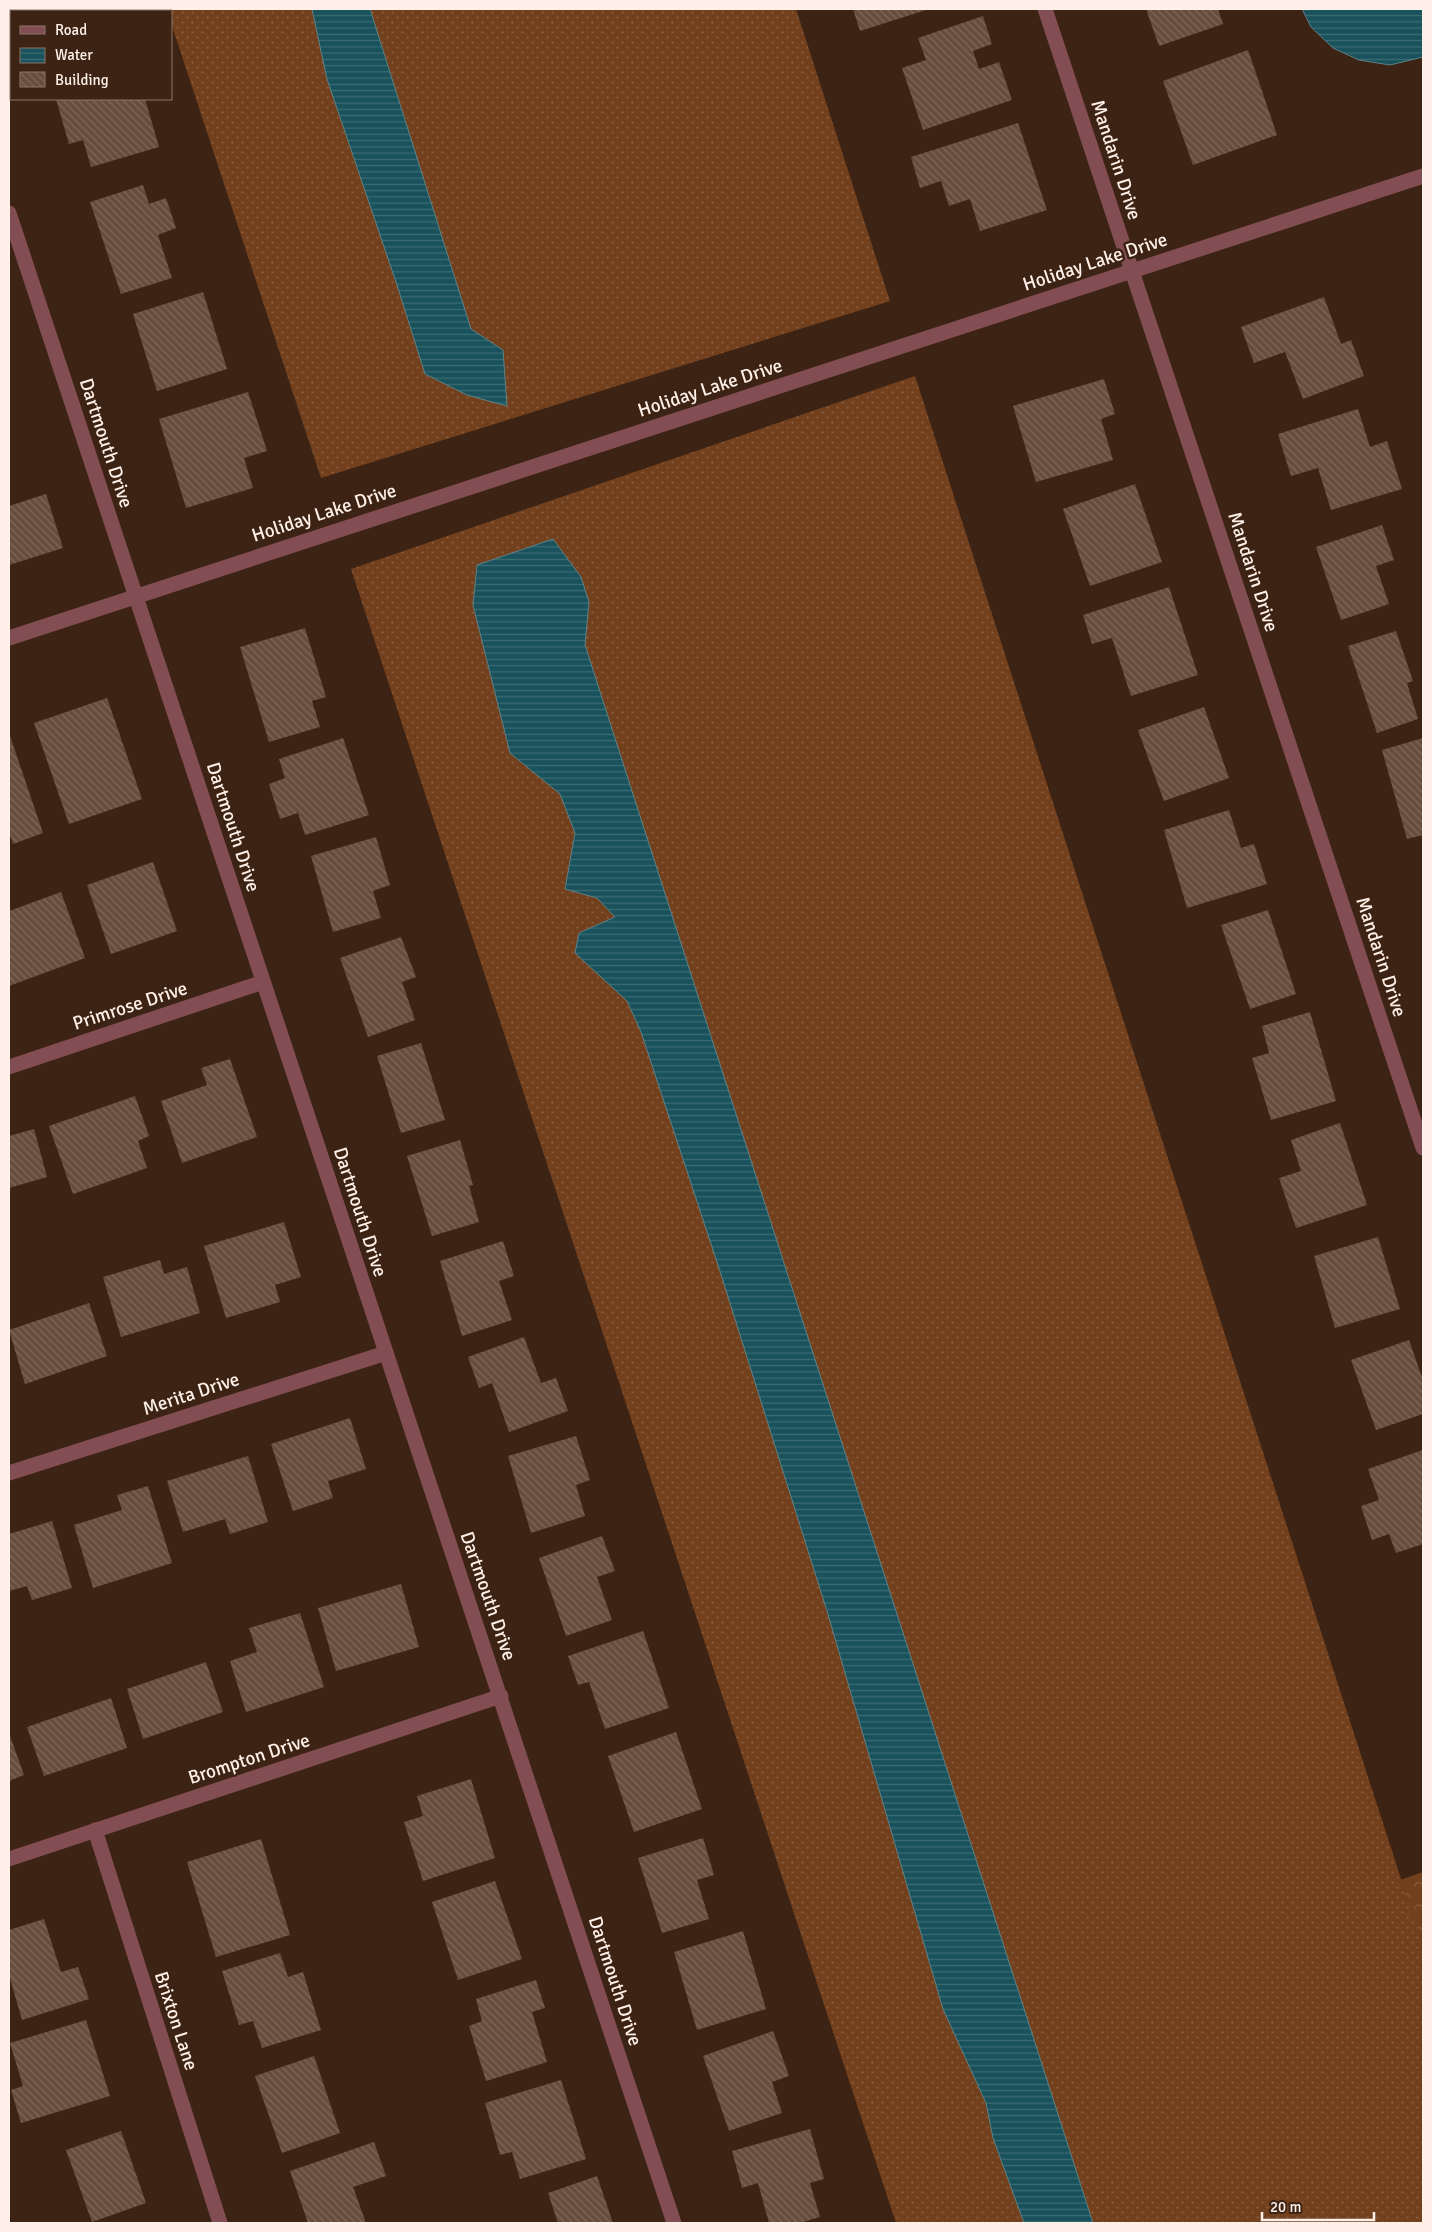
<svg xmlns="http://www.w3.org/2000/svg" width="1432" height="2232" viewBox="0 0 1432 2232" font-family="Signika,sans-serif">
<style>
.grass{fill:url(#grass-dots)}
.forest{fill:url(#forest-crowns)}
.water{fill:url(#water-rules);stroke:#5e8286}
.building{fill:url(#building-back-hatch)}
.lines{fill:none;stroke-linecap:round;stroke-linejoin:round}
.minor{stroke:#834e53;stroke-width:15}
.labels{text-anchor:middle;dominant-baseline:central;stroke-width:5;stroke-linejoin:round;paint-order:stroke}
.street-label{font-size:19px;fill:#fff1e9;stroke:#3c2313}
</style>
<defs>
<pattern id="grass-dots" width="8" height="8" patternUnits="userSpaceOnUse" patternTransform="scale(1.25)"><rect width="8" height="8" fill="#73401d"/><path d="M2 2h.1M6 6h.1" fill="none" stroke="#885c3e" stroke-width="1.8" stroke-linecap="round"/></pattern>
<pattern id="forest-crowns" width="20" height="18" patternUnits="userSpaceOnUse" patternTransform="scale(1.25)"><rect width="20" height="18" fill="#73401d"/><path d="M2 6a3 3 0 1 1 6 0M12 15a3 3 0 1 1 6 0" fill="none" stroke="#885c3e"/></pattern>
<pattern id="water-rules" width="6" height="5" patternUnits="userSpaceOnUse" patternTransform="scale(1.25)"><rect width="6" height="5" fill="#19525c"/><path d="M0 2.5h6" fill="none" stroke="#3c6b73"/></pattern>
<pattern id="building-back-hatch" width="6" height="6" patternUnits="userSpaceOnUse" patternTransform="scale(1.25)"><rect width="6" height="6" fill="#694d3c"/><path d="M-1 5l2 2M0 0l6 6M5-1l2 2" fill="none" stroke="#806758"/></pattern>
</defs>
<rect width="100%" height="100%" fill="#3c2313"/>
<!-- grass -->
<g class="grass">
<path d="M167,9h629l94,292 -569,177 -150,-455v-12h-3z"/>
<path d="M915,376l508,1571v276h-527l-545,-1654z"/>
</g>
<!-- forest -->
<path class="forest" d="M1423,1872v75l-23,-67z"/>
<!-- water -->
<g class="water">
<path d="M312,9h58l101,320 32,21 4,56 -40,-11 -42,-21 -28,-89 -70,-206z"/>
<path d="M1302,9h121v48l-33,8 -31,-5 -26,-12 -22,-21z"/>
<path d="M553,539l28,38 8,25 -4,43 508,1578h-69l-31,-85 -7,-35 -43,-94 -116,-398 -109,-346 -77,-233 -14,-31 -52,-48 4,-20 36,-16 -18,-19 -32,-9 10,-56 -15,-39 -50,-41 -37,-148 4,-40z"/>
</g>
<!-- building -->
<g class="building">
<path d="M29,9h61l-6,2h-54z"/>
<path d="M853,9h76l-69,22z"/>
<path d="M1146,9h72l5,15 -64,22z"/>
<path d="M983,16l9,28 -19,7 6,18 20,-7 13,38 -89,30 -21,-62 24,-8 -8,-22z"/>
<path d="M1248,50l29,85 -84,30 -30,-84z"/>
<path d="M56,99h89l14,48 -68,20 -8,-27 -14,4z"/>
<path d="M1018,123l29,87 -67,21 -10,-32 -21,7 -8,-25 -21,7 -9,-31z"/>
<path d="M143,185l6,19 17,-6 10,30 -18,7 14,43 -51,16 -31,-92z"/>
<path d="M203,292l24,77 -70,22 -24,-77z"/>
<path d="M1324,297l17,47 10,-4 13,36 -61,23 -18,-47 -31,11 -13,-36z"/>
<path d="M1104,379l11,35 -14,5 12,41 -77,22 -23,-76z"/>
<path d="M248,392l19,59 -23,7 9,30 -67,20 -27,-89z"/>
<path d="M1358,409l12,38 17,-6 15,48 -71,21 -13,-42 -27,8 -13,-42z"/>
<path d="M1135,484l27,78 -72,24 -27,-77z"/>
<path d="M46,494l17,54 -54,17v-59z"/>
<path d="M1382,525l12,35 -18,6 13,38 -48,16 -25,-73z"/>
<path d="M1169,587l29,88 -67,21 -19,-58 -20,6 -9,-29z"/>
<path d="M305,628l21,69 -14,4 8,26 -51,15 -29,-95z"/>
<path d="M1396,631l17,50 -6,2 11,36 -41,14 -29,-87z"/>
<path d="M107,698l35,101 -73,25 -35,-101z"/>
<path d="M1204,707l25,71 -65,23 -26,-71z"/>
<path d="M9,733l34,100 -30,11 -4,-12z"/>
<path d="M343,738l26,77 -64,20 -7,-22 -18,6 -11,-35 16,-6 -6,-19z"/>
<path d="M1423,738v97l-16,4 -25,-89z"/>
<path d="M1229,810l12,38 13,-4 13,40 -80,24 -23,-78z"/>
<path d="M376,837l14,48 -17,6 8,27 -48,14 -22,-76z"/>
<path d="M153,862l24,69 -66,23 -24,-69z"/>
<path d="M61,892l24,66 -76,28v-75z"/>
<path d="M1268,910l28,84 -46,15 -29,-84z"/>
<path d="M401,937l15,40 -14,5 13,38 -47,17 -28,-79z"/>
<path d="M1310,1012l26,89 -65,19 -19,-62 17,-5 -7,-27z"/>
<path d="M421,1043l24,77 -44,13 -24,-77z"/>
<path d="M230,1059l27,78 -75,26 -21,-62 46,-16 -6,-17z"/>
<path d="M135,1096l14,40 -11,5 9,27 -74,26 -24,-68z"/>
<path d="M1340,1123l27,82 -71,23 -17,-50 22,-7 -10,-31z"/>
<path d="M34,1129l13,48 -38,11v-52z"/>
<path d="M460,1140l13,45 -4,1 10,36 -47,14 -25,-80z"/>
<path d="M284,1222l17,55 -26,8 5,17 -54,16 -22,-72z"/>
<path d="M1378,1237l22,72 -65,19 -21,-72z"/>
<path d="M503,1241l11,35 -15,5 13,39 -50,16 -22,-75z"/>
<path d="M160,1260l4,14 23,-7 13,46 -79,24 -18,-60z"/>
<path d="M89,1303l18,53 -82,28 -16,-54z"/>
<path d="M524,1337l17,46 15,-5 12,33 -59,21 -17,-49 -13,5 -11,-31z"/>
<path d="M1409,1340l14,40v34l-47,16 -25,-70z"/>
<path d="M350,1418l16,51 -38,12 5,17 -40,13 -22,-67z"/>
<path d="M576,1436l14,44 -14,5 9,31 -54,17 -23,-77z"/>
<path d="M1423,1450v94l-27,9 -7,-19 -17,6 -11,-34 18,-6 -11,-31z"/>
<path d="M248,1456l20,66 -38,12 -5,-15 -42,13 -16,-51z"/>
<path d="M148,1486l24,77 -79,25 -19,-63 48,-15 -5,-15z"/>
<path d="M52,1521l20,67 -40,12 -5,-14 -18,5v-57z"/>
<path d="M602,1536l13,35 -18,6 15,43 -46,16 -27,-78z"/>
<path d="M401,1584l18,63 -83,24 -18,-63z"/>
<path d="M300,1613l24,74 -78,25 -16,-51 27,-9 -8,-24z"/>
<path d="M643,1631l26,77 -64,21 -16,-47 -11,3 -10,-29z"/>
<path d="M206,1662l17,50 -80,27 -16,-50z"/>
<path d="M111,1698l16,50 -83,28 -17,-49z"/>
<path d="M676,1732l26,77 -68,23 -26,-76z"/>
<path d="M9,1733l15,42 -15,6z"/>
<path d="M471,1779l24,79 -72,23 -19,-59 19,-6 -6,-20z"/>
<path d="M703,1838l11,37 -17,5 12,39 -47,14 -24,-75z"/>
<path d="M261,1839l29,96 -74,22 -29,-95z"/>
<path d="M495,1881l27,78 -64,21 -26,-78z"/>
<path d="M44,1919l17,53 17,-5 11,32 -67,21 -13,-45v-45z"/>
<path d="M743,1931l23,78 -69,21 -23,-78z"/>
<path d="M280,1953l8,24 15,-5 18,58 -59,18 -9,-27 -14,4 -17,-54z"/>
<path d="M536,1980l9,28 -13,4 15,50 -61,19 -17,-55 13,-5 -6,-22z"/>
<path d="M86,2020l24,76 -89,27 -10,-33 12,-4 -13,-43z"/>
<path d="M773,2031l16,45 -17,6 10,31 -53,18 -26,-75z"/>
<path d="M314,2056l26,77 -58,20 -27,-77z"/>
<path d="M561,2080l25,79 -66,20 -8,-27 -12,3 -15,-52z"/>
<path d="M810,2129l14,50 -14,4 10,34 -21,6h-30l-11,-40 -16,5 -10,-37z"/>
<path d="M121,2131l25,72 -54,19 -26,-72z"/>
<path d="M374,2142l12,34 -33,11 13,36h-58l-18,-52z"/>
<path d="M597,2176l16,47h-55l-10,-30z"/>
</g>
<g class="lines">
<!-- minor -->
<g class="minor">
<path d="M1045,9l378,1139"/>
<path d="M9,213l665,2010"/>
<path d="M9,638l1414,-462"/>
<path d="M9,1067l254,-85"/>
<path d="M9,1473l377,-120"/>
<path d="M95,1830l125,393"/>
<path d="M9,1859l492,-163"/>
</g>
</g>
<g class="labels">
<!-- street labels -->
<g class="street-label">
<text transform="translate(1116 160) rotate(72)">Mandarin Drive</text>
<text transform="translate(1095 262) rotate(-18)">Holiday Lake Drive</text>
<text transform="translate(710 388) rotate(-18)">Holiday Lake Drive</text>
<text transform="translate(106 443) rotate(72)">Dartmouth Drive</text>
<text transform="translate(324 513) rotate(-18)">Holiday Lake Drive</text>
<text transform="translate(1253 572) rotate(72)">Mandarin Drive</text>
<text transform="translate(233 827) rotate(72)">Dartmouth Drive</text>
<text transform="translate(1381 957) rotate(72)">Mandarin Drive</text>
<text transform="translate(130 1006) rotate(-18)">Primrose Drive</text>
<text transform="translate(360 1212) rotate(72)">Dartmouth Drive</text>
<text transform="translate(191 1394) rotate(-18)">Merita Drive</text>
<text transform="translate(488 1596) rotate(71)">Dartmouth Drive</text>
<text transform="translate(249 1759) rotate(-18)">Brompton Drive</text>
<text transform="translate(615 1981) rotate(72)">Dartmouth Drive</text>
<text transform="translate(176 2021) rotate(72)">Brixton Lane</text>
</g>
</g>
<!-- border -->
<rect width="1432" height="2232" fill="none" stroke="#fff1e9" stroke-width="20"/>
<!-- legend -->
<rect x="10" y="10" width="162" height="90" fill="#3c2313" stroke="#8a7569"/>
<rect x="20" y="26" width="25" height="8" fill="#834e53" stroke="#8a7569"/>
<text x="55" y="35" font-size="15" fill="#fff1e9">Road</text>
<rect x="20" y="48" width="25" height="15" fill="url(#water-rules)" stroke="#8a7569"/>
<text x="55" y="60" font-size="15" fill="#fff1e9">Water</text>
<rect x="20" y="72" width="25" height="15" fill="url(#building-back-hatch)" stroke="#8a7569"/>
<text x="55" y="85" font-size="15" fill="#fff1e9">Building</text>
<!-- scale -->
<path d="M1262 2212v8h112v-8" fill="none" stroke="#fff1e9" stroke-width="2.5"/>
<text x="1270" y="2212" font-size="15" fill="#fff1e9" stroke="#3c2313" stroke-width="4" paint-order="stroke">20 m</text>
</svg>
